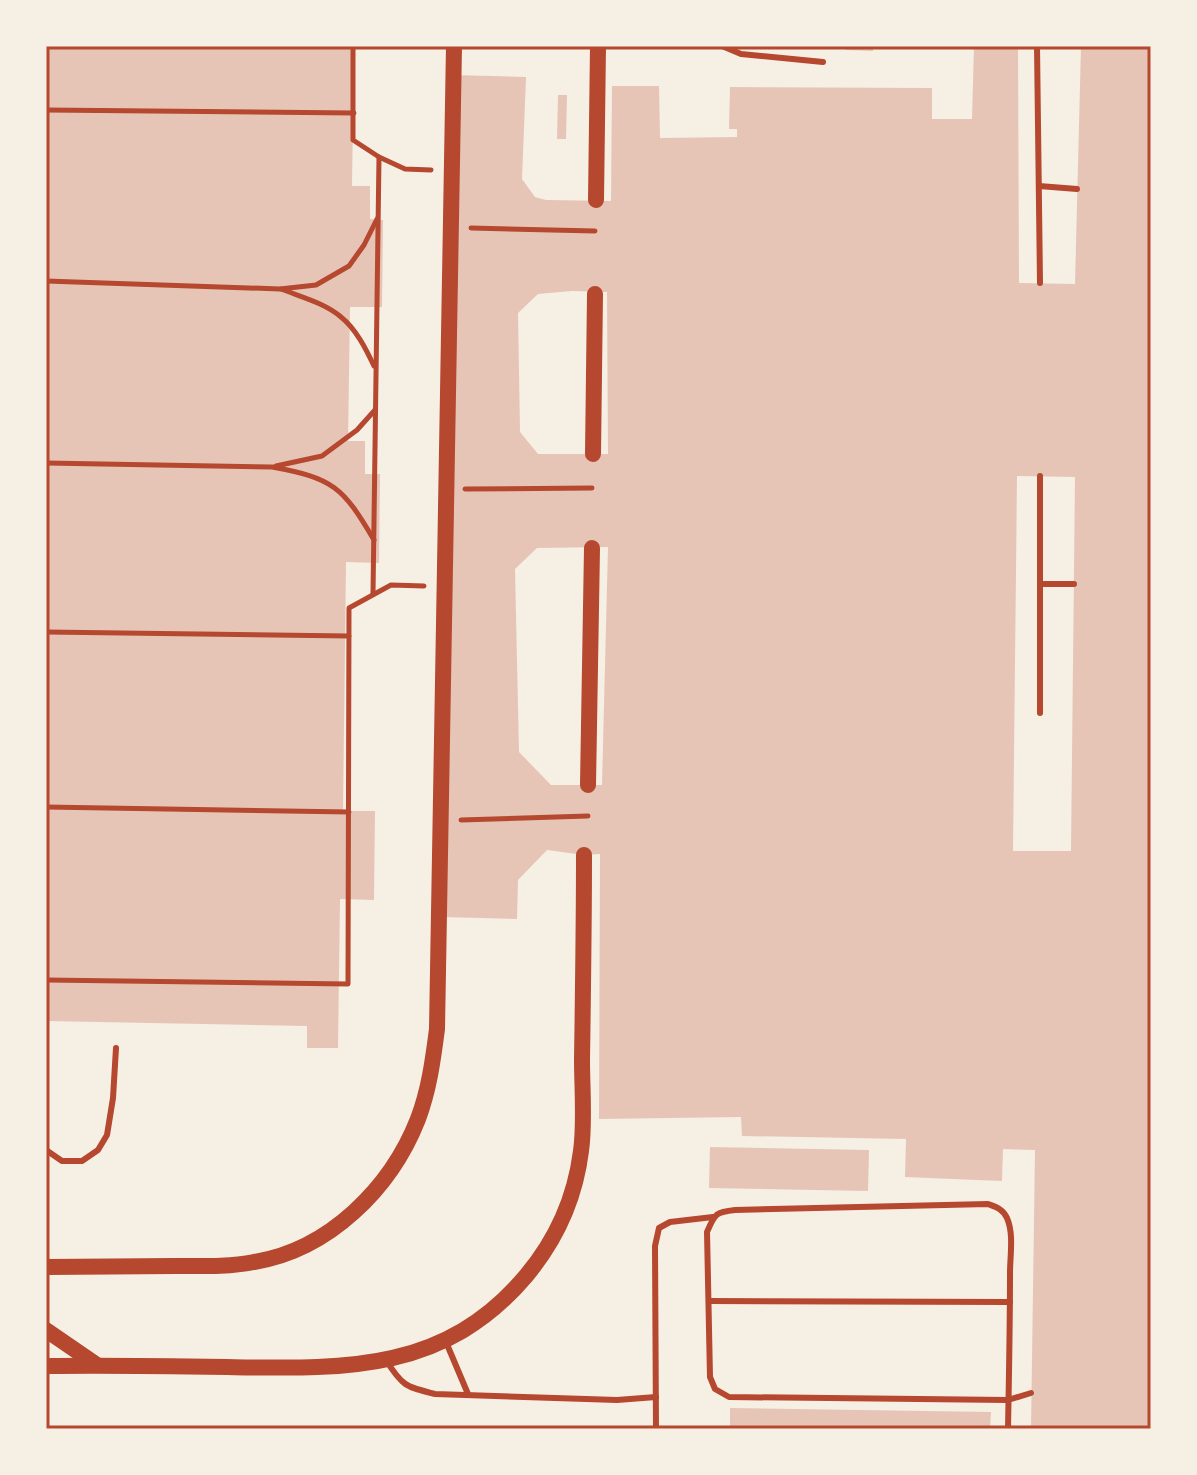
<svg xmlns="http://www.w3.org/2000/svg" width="1197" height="1475" viewBox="0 0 1197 1475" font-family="'Fira Sans Condensed',sans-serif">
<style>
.building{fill:#e6c5b7;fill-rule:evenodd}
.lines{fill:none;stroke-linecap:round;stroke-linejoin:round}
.path{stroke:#b5482f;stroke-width:5}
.service{stroke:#b5482f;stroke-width:6}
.secondary{stroke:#b5482f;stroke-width:16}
.neatline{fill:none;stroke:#b5482f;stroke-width:3}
</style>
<rect width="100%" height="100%" fill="#f6efe4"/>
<!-- building -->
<g class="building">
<path d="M48,46h306l-2,140h18v33l13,1 -1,87h-32l-2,134h17v33h15l-1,89 -33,-1 -3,249h32l-1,89 -34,-1 -2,149h-31v-22l-261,-5v-816z"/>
<path d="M846,46h27v5l-27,-1z"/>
<path d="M974,46h44l1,237 56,1 6,-238h70v1267l-2,116h-118l4,-279 -32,-1 -1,32 -97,-4 1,-38 -164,-3 -1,-19 -142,2 1,-265 -16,1 -37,-5 -29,30 -1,39 -75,-2 11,-842 73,2 -4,102 13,18 11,3 65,1 1,-115h47l1,52 77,-1v-8h-8l1,-42 202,1v31h40zM572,291l35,1 1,162h-70l-18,-22 -2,-119 20,-19zM1017,476l58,1 -4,374h-58zM608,547l-6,238h-51l-32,-33 -4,-183 22,-21z"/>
<path d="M558,95h9l-1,44h-9z"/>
<path d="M710,1147l159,3 -1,41 -159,-3z"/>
<path d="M730,1408l261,4 -1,17h-260z"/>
</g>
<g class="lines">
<!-- path -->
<g class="path">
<path d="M353,46v94l26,17 26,12 26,1"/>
<path d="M46,110l308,3"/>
<path d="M471,228l124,3"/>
<path d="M46,281l234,8 36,-4 33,-19 15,-21 13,-26"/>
<path d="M281,289c20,8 44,14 60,28 15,12 25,32 33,49"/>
<path d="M46,463l226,4c61,11 71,20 102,73"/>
<path d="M276,466l46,-10 35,-26 18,-20"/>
<path d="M465,489l127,-1"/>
<path d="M373,594l6,-437"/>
<path d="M46,632l303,4"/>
<path d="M46,807l303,5"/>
<path d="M461,820l127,-4"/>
<path d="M46,980l302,4 1,-376 42,-23 33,1"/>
</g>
<!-- service -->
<g class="service">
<path d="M722,46l19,8 82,8"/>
<path d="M1037,46l3,237"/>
<path d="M1039,186l38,3"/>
<path d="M1041,584h33"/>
<path d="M1040,713v-237"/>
<path d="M46,1150l16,11h20l16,-11 9,-15 6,-37 3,-50"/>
<path d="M709,1301l301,1"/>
<path d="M446,1342l22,52"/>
<path d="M386,1360c16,26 20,27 49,34l182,6 39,-3"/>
<path d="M656,1429l-1,-183 4,-18 11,-6 43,-5"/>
<path d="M1008,1429c1,-52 2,-104 2,-156 0,-17 4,-39 -3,-55 -4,-9 -11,-11 -19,-14l-253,6c-20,2 -20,4 -28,22l3,145 5,12 14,8 279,3 23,-7"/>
</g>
<!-- secondary -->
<g class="secondary">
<path d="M596,200l2,-154"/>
<path d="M593,454l2,-160"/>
<path d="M588,785l4,-237"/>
<path d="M46,1267c43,0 86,-1 129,-1 26,0 54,1 79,-4 75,-12 137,-74 164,-143 11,-29 15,-59 19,-90l17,-983"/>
<path d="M46,1330l51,35"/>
<path d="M46,1366c60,-1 121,0 181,1 117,2 217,6 299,-91 31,-37 49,-77 55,-125 4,-27 1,-63 1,-91 1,-68 2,-137 2,-205"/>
</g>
</g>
<!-- border -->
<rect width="1197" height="1475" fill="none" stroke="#f6efe4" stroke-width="96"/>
<rect x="48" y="48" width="1101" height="1379" class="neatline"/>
</svg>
